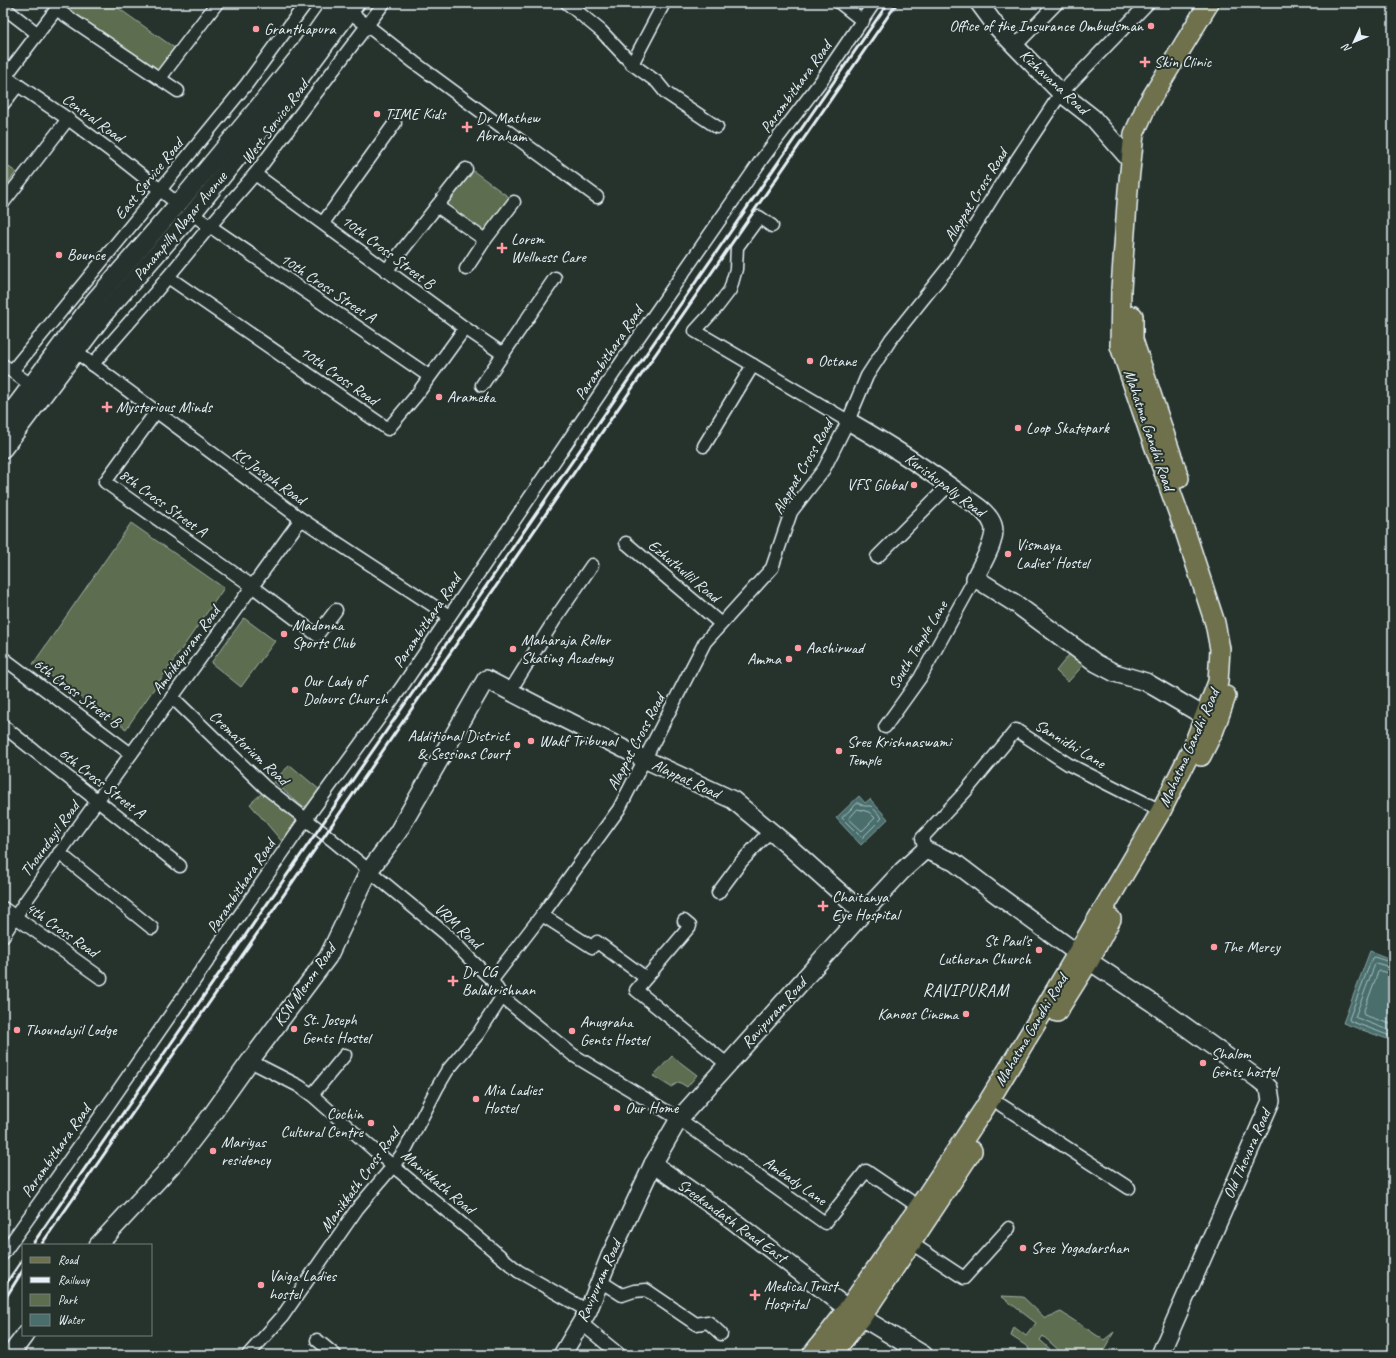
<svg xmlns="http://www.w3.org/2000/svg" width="1396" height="1358" viewBox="0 0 1396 1358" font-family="Caveat,sans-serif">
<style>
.green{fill:#5d6d50;stroke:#a2afa4}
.water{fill:#496e6c;stroke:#89a2a4}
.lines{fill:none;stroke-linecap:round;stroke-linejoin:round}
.shore{stroke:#a8bdc0;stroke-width:1}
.street-casing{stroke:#e8f1f8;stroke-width:15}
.secondary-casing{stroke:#e8f1f8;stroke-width:20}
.primary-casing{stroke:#e8f1f8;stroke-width:22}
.street{stroke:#26332d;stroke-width:12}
.secondary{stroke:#26332d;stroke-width:17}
.primary{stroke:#6e714b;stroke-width:19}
.rail{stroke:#e8f1f8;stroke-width:3}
.poi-dot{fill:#ff9aa2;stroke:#26332d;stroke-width:1.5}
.labels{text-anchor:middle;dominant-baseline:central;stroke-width:4;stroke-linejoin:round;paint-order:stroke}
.poi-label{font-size:16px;fill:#e8f1f8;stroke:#26332d;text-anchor:start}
.street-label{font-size:16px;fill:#e8f1f8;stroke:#26332d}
.neighbourhood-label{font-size:17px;letter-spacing:1px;fill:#e8f1f8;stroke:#26332d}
</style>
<rect width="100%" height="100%" fill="#26332d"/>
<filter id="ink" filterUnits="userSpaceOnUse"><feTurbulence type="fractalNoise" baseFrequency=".025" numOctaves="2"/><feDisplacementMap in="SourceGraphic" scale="8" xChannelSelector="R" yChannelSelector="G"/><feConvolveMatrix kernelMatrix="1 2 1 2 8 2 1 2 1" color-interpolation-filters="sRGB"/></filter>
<g filter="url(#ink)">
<!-- green -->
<g class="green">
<path d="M69,3h42l65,46 -15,22 -95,-63z"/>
<path d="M3,163l13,9 -13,18z"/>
<path d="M472,170l38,28 -24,34h-6l-35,-26z"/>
<path d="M131,523l93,65 -98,141 -93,-65z"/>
<path d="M244,618l31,23 -34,46 -30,-24z"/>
<path d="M1072,651l16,9 -20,22 -12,-11z"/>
<path d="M290,765l31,26 -10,14 -8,2 -30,-26z"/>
<path d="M262,793l37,28 -15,23 -34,-40z"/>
<path d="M672,1056l25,19 -10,12 -8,-5 -8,5 -18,-11z"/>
<path d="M1001,1296l22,1 22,21 16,-6 43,28 10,-8 -11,19 1,4h-43l1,-2 -19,-17 -3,4 10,9 -6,6h-13l-3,-8 -17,-11 3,-9 12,9 10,-13z"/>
</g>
<!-- water -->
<g class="water">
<path d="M859,796l6,7 5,-4 18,20 -27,26 -25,-27z"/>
<path d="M1370,951l23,9v81l-50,-18z"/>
</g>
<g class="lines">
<!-- shore -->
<g class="shore">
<path d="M858,803l6,3h7l11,12 -20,20 -20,-20z"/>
<path d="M858,809l11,3 6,6 -13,13 -13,-12z"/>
<path d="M1393,963l-19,-6 -2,1 -23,61 1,2 43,16"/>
<path d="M1393,968l-16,-5 -2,1 -20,53 2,1 36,14"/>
<path d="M1393,974l-13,-3 -2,1 -15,41 1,2 29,10"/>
</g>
<defs>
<g id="street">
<path d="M567,3l34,28 31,33 25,18 9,11 51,34"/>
<path d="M840,3l23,18"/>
<path d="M3,7l35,27"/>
<path d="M56,9l122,82"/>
<path d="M350,12l65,51 182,134"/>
<path d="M1015,46l42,-43"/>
<path d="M632,64l32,-61"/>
<path d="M3,75l65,44 43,32 67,53"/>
<path d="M5,77l56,-74"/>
<path d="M160,78l57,-75"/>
<path d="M3,104l15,-19"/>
<path d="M255,174l210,154 38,26"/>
<path d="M3,203l65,-84"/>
<path d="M437,206l48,34"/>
<path d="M192,214l237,162"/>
<path d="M323,223l72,-100"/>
<path d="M772,226l-13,-9 -22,30 -1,22 -6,21 -13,17 -22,24 153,90"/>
<path d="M466,269l19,-29 29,-38"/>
<path d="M386,271l80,-102"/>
<path d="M168,277l220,152 27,-32 50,-69"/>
<path d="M76,352l225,167 148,97"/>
<path d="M3,365l28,20"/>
<path d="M92,365l62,-71 55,-67 46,-53 129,-171"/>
<path d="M12,371l234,-286 60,-82"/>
<path d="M482,385l73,-107"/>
<path d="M156,412l-51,70 147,104 65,49 19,-25"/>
<path d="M704,446l49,-81"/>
<path d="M626,543l95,81"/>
<path d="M877,557l72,-72"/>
<path d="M3,658l128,96"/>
<path d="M510,691l47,-75 35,-51"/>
<path d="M172,697l93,90 66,52 116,96 23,24 22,21 10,17 71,58 106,64 146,104 41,-52 53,36"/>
<path d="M3,726l177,140"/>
<path d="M885,727l35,-49 55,-100"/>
<path d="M925,850l-3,-12 43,-46 51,-62 52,34 93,47"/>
<path d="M59,853l93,75"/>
<path d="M718,893l23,-31 29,-31"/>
<path d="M3,908l98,70"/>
<path d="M542,915l50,32 5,-5 49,36"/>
<path d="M684,921l6,5 -54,64 92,75"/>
<path d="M3,936l22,-34 41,-58 235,-325"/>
<path d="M492,980l50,-65 77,-106 86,-167 67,-74 19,-56 33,-43 24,-48 19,-45 24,-37 60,-75 57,-91 53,-80 87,-90"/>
<path d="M250,1061l49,25 13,9 62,55 144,121 70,40"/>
<path d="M312,1095l33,-40"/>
<path d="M1001,1105l128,83"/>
<path d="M911,1243l53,35 45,-50"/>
<path d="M3,1254l101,-143 202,-292 95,-131 215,-318 146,-211 59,-78 53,-78"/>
<path d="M600,1281l22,14 12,-4 12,-1 50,34 12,-2 13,12"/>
<path d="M581,1323l39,32"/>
<path d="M317,1340l18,15"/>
<path d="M248,1355l34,-38 75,-108 36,-43 12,-16 32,-62 10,-17 31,-37 24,-37"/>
</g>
<g id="secondary">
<path d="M979,3l17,23 19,20 46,47 32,25 37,42"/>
<path d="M848,421c40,23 78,47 115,75 10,8 25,15 30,29 5,14 -12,40 -18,53l41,26 80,59 19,10 31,9 58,34"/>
<path d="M3,423l91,-122 84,-97 86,-104 37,-46 36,-51"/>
<path d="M3,449l103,-137 86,-98 84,-104 80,-107"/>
<path d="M653,1164l74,52 121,93 76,46"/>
<path d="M98,1245l78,-84 37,-48 37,-52 78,-104 41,-86 29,-39 88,-153 56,29 102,51 89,41 53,44 77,69"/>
<path d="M10,1355l15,-20"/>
<path d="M562,1355l26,-44 22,-55 43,-92 26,-45 184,-206 39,-42 23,-21 29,12 42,32 81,59 77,51 104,75 11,9 2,13 -111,254"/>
</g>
<g id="primary">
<path d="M1133,316v24l46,138"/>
<path d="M1201,756l13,-26 12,-34"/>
<path d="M1057,1012l32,-51 22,-42"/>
<path d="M812,1355l36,-46 71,-102 65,-98 57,-94 120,-204 31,-62 26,-67 2,-33 -5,-26 -30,-92 -35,-97 -30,-88 1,-57 7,-99 6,-56 13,-29 62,-102"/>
<path d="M831,1355l30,-37 111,-167"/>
</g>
</defs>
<!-- street casing -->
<use href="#street" class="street-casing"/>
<!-- secondary casing -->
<use href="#secondary" class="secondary-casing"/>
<!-- primary casing -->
<use href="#primary" class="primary-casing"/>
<!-- street -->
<use href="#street" class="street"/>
<!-- secondary -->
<use href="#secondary" class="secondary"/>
<!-- primary -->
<use href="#primary" class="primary"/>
<!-- rail -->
<g class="rail">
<path d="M32,1245l856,-1242"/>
<path d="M41,1245l200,-288 656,-954"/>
<path d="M3,1288l20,-29"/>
<path d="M3,1302l20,-32"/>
</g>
</g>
</g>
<!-- markers -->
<g class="poi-dot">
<circle cx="1151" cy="26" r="4"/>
<circle cx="256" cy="29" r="4"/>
<path d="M1143 56h4v4h4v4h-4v4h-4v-4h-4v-4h4z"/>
<circle cx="377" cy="114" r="4"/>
<path d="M465 121h4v4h4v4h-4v4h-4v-4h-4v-4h4z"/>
<path d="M500 242h4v4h4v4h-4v4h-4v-4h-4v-4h4z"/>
<circle cx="59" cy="255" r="4"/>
<circle cx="810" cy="361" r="4"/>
<circle cx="439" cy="397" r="4"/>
<path d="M105 401h4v4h4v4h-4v4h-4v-4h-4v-4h4z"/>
<circle cx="1018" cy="428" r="4"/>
<circle cx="914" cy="485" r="4"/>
<circle cx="1008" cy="554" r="4"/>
<circle cx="284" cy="634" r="4"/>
<circle cx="798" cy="648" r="4"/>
<circle cx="513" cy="649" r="4"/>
<circle cx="789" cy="659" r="4"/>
<circle cx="295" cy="690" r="4"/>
<circle cx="531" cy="741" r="4"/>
<circle cx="517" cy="745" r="4"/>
<circle cx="839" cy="751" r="4"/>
<path d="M821 900h4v4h4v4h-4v4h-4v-4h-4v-4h4z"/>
<circle cx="1214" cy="947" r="4"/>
<circle cx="1039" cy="950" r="4"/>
<path d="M451 975h4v4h4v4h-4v4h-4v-4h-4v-4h4z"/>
<circle cx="966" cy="1014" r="4"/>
<circle cx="294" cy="1029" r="4"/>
<circle cx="17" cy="1030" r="4"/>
<circle cx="572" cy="1031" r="4"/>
<circle cx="1203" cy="1063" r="4"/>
<circle cx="476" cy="1099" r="4"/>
<circle cx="617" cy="1108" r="4"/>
<circle cx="371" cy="1123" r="4"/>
<circle cx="213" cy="1151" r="4"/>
<circle cx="1023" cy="1248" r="4"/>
<circle cx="261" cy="1285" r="4"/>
<path d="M753 1289h4v4h4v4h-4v4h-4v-4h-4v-4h4z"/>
</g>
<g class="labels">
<!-- poi labels -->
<g class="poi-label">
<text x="1143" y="26" text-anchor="end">Office of the Insurance Ombudsman</text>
<text x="264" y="29">Granthapura</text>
<text x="1154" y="62">Skin Clinic</text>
<text x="385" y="114">TIME Kids</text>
<text x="476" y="118">Dr Mathew<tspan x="476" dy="18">Abraham</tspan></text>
<text x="511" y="239">Lorem<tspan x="511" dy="18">Wellness Care</tspan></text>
<text x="67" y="255">Bounce</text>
<text x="818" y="361">Octane</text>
<text x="447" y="397">Arameka</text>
<text x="116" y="407">Mysterious Minds</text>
<text x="1026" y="428">Loop Skatepark</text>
<text x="906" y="485" text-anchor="end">VFS Global</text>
<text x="1016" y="545">Vismaya<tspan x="1016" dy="18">Ladies' Hostel</tspan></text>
<text x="292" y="625">Madonna<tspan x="292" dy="18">Sports Club</tspan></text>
<text x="521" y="640">Maharaja Roller<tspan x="521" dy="18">Skating Academy</tspan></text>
<text x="806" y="648">Aashirwad</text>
<text x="781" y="659" text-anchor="end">Amma</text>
<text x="303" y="681">Our Lady of<tspan x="303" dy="18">Dolours Church</tspan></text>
<text x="509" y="736" text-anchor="end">Additional District<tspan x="509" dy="18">&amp; Sessions Court</tspan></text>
<text x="539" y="741">Wakf Tribunal</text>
<text x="847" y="742">Sree Krishnaswami<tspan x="847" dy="18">Temple</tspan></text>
<text x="832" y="897">Chaitanya<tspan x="832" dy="18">Eye Hospital</tspan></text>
<text x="1031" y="941" text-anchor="end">St Paul's<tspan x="1031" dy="18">Lutheran Church</tspan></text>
<text x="1222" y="947">The Mercy</text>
<text x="462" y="972">Dr CG<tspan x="462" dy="18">Balakrishnan</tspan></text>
<text x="958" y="1014" text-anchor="end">Kanoos Cinema</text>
<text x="302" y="1020">St. Joseph<tspan x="302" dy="18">Gents Hostel</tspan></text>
<text x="580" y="1022">Anugraha<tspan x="580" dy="18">Gents Hostel</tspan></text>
<text x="25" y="1030">Thoundayil Lodge</text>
<text x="1211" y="1054">Shalom<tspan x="1211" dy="18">Gents hostel</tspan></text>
<text x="484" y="1090">Mia Ladies<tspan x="484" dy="18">Hostel</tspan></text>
<text x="625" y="1108">Our Home</text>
<text x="363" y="1114" text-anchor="end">Cochin<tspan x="363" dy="18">Cultural Centre</tspan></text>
<text x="221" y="1142">Mariyas<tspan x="221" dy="18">residency</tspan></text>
<text x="1031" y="1248">Sree Yogadarshan</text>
<text x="269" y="1276">Vaiga Ladies<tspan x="269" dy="18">hostel</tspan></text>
<text x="764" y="1286">Medical Trust<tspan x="764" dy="18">Hospital</tspan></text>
</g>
<!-- street labels -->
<g class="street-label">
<text transform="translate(1054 82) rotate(43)">Kizhavana Road</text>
<text transform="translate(796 87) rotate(-54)">Parambithara Road</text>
<text transform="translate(93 118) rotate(36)">Central Road</text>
<text transform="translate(275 122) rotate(-53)">West Service Road</text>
<text transform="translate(149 179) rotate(-51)">East Service Road</text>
<text transform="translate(976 195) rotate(-58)">Alappat Cross Road</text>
<text transform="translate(180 226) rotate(-50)">Panampilly Nagar Avenue</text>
<text transform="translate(388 252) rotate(37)">10th Cross Street B</text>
<text transform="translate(328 288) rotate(34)">10th Cross Street A</text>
<text transform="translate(609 353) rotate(-56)">Parambithara Road</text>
<text transform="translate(339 376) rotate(35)">10th Cross Road</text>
<text transform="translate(1149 430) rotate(71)">Mahatma Gandhi Road</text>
<text transform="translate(803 467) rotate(-60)">Alappat Cross Road</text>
<text transform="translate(269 476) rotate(36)">KC Joseph Road</text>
<text transform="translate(945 485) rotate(37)">Kurishupally Road</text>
<text transform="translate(163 503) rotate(36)">8th Cross Street A</text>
<text transform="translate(684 571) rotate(40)">Ezhuthullil Road</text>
<text transform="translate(427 621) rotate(-56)">Parambithara Road</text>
<text transform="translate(918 645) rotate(-59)">South Temple Lane</text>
<text transform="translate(186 650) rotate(-54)">Ambikapuram Road</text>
<text transform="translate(77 693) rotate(37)">6th Cross Street B</text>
<text transform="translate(636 742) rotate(-62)">Alappat Cross Road</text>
<text transform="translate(1070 744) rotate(31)">Sannidhi Lane</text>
<text transform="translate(249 748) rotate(43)">Crematorium Road</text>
<text transform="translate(1189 748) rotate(-66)">Mahatma Gandhi Road</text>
<text transform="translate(686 779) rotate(25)">Alappat Road</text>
<text transform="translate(102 783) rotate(38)">6th Cross Street A</text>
<text transform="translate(50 839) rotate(-54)">Thoundayil Road</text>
<text transform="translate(241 886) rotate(-56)">Parambithara Road</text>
<text transform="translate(458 926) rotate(43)">VRM Road</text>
<text transform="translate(62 930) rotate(35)">4th Cross Road</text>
<text transform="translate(305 985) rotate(-55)">KSN Menon Road</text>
<text transform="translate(774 1013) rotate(-48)">Ravipuram Road</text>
<text transform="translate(1031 1030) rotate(-59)">Mahatma Gandhi Road</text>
<text transform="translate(56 1151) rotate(-55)">Parambithara Road</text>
<text transform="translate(1247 1154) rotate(-66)">Old Thevara Road</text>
<text transform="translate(360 1180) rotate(-54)">Manikkath Cross Road</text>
<text transform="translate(795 1181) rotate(35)">Ambady Lane</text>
<text transform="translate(438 1182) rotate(40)">Manikkath Road</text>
<text transform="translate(732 1221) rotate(36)">Sreekandath Road East</text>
<text transform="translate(599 1281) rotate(-66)">Ravipuram Road</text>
</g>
<!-- neighbourhood labels -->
<g class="neighbourhood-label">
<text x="966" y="990">RAVIPURAM</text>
</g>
</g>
<!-- margin -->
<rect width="1396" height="1358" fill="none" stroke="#26332d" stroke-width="16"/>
<rect x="8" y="8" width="1380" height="1342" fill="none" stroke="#e8f1f8" stroke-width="1.5" filter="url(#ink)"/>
<!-- legend -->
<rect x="22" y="1244" width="130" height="92" fill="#26332d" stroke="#747f7e"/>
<rect x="30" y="1257" width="20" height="6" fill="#6e714b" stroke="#747f7e"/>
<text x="58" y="1264" font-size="12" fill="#e8f1f8">Road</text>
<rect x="30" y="1277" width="20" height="6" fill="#e8f1f8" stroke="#747f7e"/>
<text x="58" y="1284" font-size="12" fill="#e8f1f8">Railway</text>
<rect x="30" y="1294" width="20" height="12" fill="#5d6d50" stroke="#747f7e"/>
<text x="58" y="1304" font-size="12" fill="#e8f1f8">Park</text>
<rect x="30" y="1314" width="20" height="12" fill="#496e6c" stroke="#747f7e"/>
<text x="58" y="1324" font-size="12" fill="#e8f1f8">Water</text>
<!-- north arrow -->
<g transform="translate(1354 42) rotate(226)" stroke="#26332d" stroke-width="3" paint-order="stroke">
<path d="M0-3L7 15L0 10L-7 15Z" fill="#e8f1f8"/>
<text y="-6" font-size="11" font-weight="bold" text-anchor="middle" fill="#e8f1f8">N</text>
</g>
</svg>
